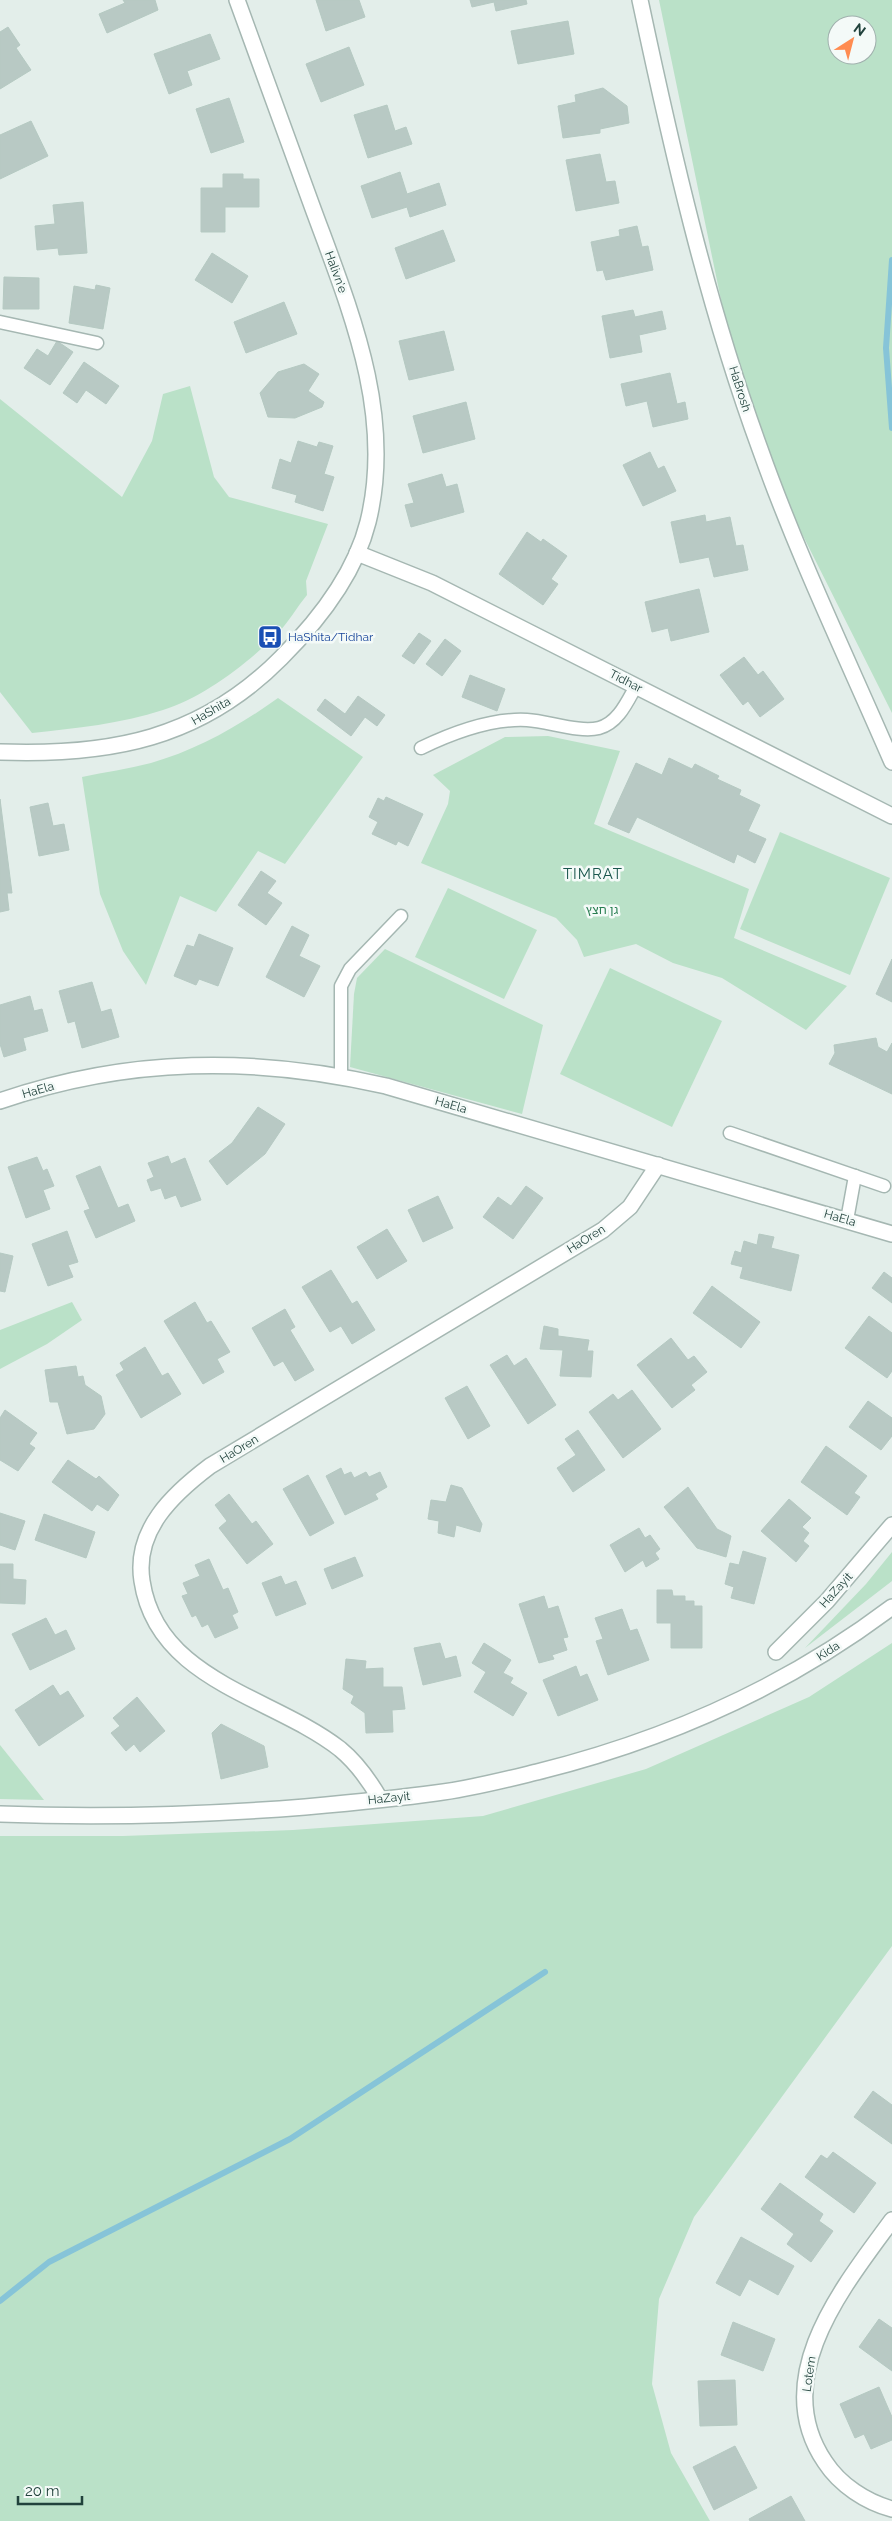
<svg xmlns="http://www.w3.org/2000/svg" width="892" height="2521" viewBox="0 0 892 2521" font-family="Raleway,'Noto Sans Hebrew',sans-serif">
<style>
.green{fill:#bae1c8;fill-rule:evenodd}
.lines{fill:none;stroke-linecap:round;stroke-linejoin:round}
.stream{stroke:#86c4d8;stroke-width:6}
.building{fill:#b8c9c4;stroke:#b5c9c2}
.service-casing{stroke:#a5b7b2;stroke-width:15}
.minor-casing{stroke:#a5b7b2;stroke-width:18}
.service{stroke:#fff;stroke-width:12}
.minor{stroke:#fff;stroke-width:15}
.labels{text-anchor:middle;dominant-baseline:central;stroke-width:5;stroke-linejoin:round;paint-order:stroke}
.street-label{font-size:12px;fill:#21423c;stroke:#f4faf8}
.transit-label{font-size:12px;fill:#164399;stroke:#f4faf8;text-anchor:start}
.park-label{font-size:12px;fill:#277d50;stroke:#f4faf8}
.quarter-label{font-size:15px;letter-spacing:1px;fill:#1a564d;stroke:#f4faf8}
</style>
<rect width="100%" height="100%" fill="#e3eeea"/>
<!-- green -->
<g class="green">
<path d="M659,0h233v713l-124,-247 -42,-142zM837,25h30v30h-30z"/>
<path d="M190,386l24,91 15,20 99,27 -22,57 1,14c-10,12 -19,28 -30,39 -29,29 -74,64 -114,76 -42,14 -87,18 -131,23l-32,-41v-293l122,98 30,-56 11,-47z"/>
<path d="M278,698l85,59 -78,107 -27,-13 -42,61 -36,-16 -34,89 -23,-34 -23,-57 -18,-117c23,-5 46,-8 69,-14 46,-13 88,-37 127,-65z"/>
<path d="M548,736l72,15 -26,73 155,65 -15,49 113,48 -41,44 -84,-52 -49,-15 -37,-19 -52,13 -7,-17 -21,-22 -135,-55 27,-59 2,-13 -17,-16 72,-38z"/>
<path d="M780,832l110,46 -40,97 -110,-46z"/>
<path d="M448,888l89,42 -33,69 -89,-42z"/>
<path d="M385,949l158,76 -21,89 -172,-47 4,-73 3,-16z"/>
<path d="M610,968l112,53 -50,106 -112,-53z"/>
<path d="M72,1302l10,18 -35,24 -47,25v-39z"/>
<path d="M892,1552v29l-87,67 61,-64z"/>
<path d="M892,1643v303l-198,271 -35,82 -7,85 19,69 39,68h-710v-685h123l170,-6 190,-14 163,-47 163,-72z"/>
<path d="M0,1745l44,55 -44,-1z"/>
</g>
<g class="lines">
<!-- stream -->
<g class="stream">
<path d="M892,260l-6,88 6,80"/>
<path d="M0,2301l49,-39 241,-123 255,-167"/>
</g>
</g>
<!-- building -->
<g class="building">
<path d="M123,0h32l3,10 -51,23 -8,-19 26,-11z"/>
<path d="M316,0h43l6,17 -39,14z"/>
<path d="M470,0h56l1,4 -31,7 -2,-9 -22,5z"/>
<path d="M568,21l6,33 -56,10 -7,-33z"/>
<path d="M8,27l12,18 -4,3 15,22 -31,19v-57z"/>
<path d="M210,34l10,25 -33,12 5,14 -23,9 -15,-40z"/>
<path d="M349,47l15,38 -43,17 -15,-38z"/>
<path d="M603,88l24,18 2,17 -29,6v4l-37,5 -5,-32 18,-4 -1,-7z"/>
<path d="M229,98l15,44 -33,11 -15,-44z"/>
<path d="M387,105l8,26 11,-4 6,17 -44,14 -14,-43z"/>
<path d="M31,121l17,35 -48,23v-44z"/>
<path d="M600,154l6,28 9,-1 4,22 -43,8 -10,-51z"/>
<path d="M400,172l7,22 32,-11 7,22 -36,12 -3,-10 -35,11 -11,-32z"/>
<path d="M223,174h20v5h16v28h-34v25h-24v-44h22z"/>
<path d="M83,202l4,51 -28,2 -1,-7 -21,2 -2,-24 20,-2 -2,-19z"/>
<path d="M637,226l5,21 6,-1 5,24 -47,10 -3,-10 -6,1 -6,-29 29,-6 -1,-6z"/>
<path d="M443,230l12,31 -49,18 -11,-31z"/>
<path d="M212,253l36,23 -16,27 -37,-23z"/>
<path d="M4,277l35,1v31h-36z"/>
<path d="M96,285l14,3 -7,41 -34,-6 5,-37 21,4z"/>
<path d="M284,302l13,32 -51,19 -12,-31z"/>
<path d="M633,310l2,7 27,-6 4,18 -27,6 3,17 -32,6 -8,-42z"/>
<path d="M444,331l10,39 -45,10 -10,-39z"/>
<path d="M57,341l16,11 -23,33 -26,-17 13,-19 11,7z"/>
<path d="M84,362l35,24 -13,18 -20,-14 -9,13 -14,-10z"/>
<path d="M304,364l15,10 -11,17 16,11 -2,5 -27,11 -27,-1 -8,-24 18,-21z"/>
<path d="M670,373l7,31 8,-2 3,17 -35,8 -6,-26 -21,5 -5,-22z"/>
<path d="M466,402l9,37 -52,14 -10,-37z"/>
<path d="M298,441l19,6 2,-5 14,4 -9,28 10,3 -11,34 -28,-9 2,-7 -25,-7 8,-29 11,4z"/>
<path d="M650,452l8,17 6,-3 12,25 -33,15 -20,-41z"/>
<path d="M442,474l4,13 11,-3 7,28 -53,15 -6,-22 9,-2 -6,-19z"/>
<path d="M705,515l1,7 24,-5 6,29 7,-1 5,25 -34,7 -5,-20 -29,6 -9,-41z"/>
<path d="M527,532l14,10 2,-3 24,17 -16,23 7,5 -15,21 -44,-31z"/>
<path d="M699,589l10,43 -38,9 -3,-13 -16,4 -7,-30z"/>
<path d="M419,633l12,8 -17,23 -12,-8z"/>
<path d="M445,639l16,12 -19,25 -16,-12z"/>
<path d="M744,657l14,18 5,-4 21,28 -24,18 -12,-16 -5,4 -23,-30z"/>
<path d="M470,675l35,14 -8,22 -35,-14z"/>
<path d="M358,696l27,19 -8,11 -12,-9 -14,19 -34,-26 8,-11 20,15z"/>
<path d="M669,758l23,11 3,-5 24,12 -2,3 24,11 -2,5 21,10 -12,26 18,8 -11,24 -18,-9 -3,9 -97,-46 -8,16 -21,-9 28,-61 26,12z"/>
<path d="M386,797l37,17 -15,32 -10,-5 -2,4 -24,-11 6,-12 -9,-5 9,-19 6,3z"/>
<path d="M0,799l12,94h-5l2,17 -9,2z"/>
<path d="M48,803l5,23 11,-2 5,26 -30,6 -9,-49z"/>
<path d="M261,871l15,10 -9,12 15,10 -16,22 -28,-20z"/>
<path d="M292,926l17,9 -10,21 21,10 -16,31 -38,-20z"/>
<path d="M199,934l34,14 -15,38 -19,-7 -3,6 -22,-9 13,-31 7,2z"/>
<path d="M892,959v43l-16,-8z"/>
<path d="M92,982l9,30 10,-3 8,28 -37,11 -7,-27 -7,2 -9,-32z"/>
<path d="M30,996l4,15 8,-2 6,22 -25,7 3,12 -22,7 -4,-13v-39z"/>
<path d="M876,1038l2,9 9,5 5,-9v51l-63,-30 6,-11 -1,-8z"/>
<path d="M258,1107l27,17 -20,30 -38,31 -18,-24 23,-18z"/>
<path d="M168,1156l3,8 14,-6 16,42 -20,7 -5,-12 -11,4 -4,-11 -10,3 -4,-11 7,-3 -6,-14z"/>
<path d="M37,1157l6,14 4,-2 7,17 -11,4 7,19 -24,9 -18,-51z"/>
<path d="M100,1166l18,42 10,-4 7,17 -39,17 -12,-27 6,-2 -14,-33z"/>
<path d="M526,1186l17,12 -30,41 -30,-22 15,-20 13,9z"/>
<path d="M438,1196l15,32 -30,14 -15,-32z"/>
<path d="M387,1229l20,32 -30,18 -20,-32z"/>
<path d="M67,1231l11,31 -10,3 5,12 -25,9 -16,-42z"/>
<path d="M759,1234l15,3 -3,11 28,7 -8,36 -51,-13 3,-11 -12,-3 4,-13 6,2 3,-12 13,4z"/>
<path d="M0,1253l13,3 -8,36 -5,-1z"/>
<path d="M331,1270l21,34 5,-3 18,29 -23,14 -11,-18 -11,6 -28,-45z"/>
<path d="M884,1272l8,6v25l-20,-15z"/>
<path d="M712,1286l48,36 -19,26 -48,-35z"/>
<path d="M195,1302l12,21 4,-2 19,31 -13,7 7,13 -21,12 -39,-63z"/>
<path d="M285,1309l10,18 -5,3 24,40 -19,11 -12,-20 -9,5 -22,-38z"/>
<path d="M869,1316l23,17v38l-5,7 -42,-30z"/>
<path d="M544,1326l14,3v7l31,4 -2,11h6l-2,26 -31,-1 3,-26 -23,-1z"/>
<path d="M671,1338l17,22 6,-4 13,16 -16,13 4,5 -23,18 -35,-43z"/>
<path d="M145,1347l17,29 6,-3 13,21 -40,24 -25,-43 8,-5 -4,-7z"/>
<path d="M507,1355l7,11 12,-8 30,47 -28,19 -38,-59z"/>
<path d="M76,1366l2,11 5,-1 2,9 16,11 4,18 -11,15 -27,5 -9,-32h-8l-5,-32z"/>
<path d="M467,1386l23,40 -22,13 -23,-41z"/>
<path d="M632,1390l29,39 -38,29 -34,-46 24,-18 5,6z"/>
<path d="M868,1401l24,17v18l-11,14 -32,-23z"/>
<path d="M5,1410l32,23 -8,11 6,4 -17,23 -18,-11v-42z"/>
<path d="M578,1430l27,40 -32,22 -16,-24 19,-13 -11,-16z"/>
<path d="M826,1446l41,30 -13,17 6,4 -13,18 -46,-33z"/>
<path d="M68,1460l28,19 3,-3 20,19 -11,16 -11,-7 -5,7 -40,-29z"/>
<path d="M341,1468l3,7 7,-3 3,6 12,-6 3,5 11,-5 7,15 -12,7 3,5 -33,16 -19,-39z"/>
<path d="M308,1475l26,48 -24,13 -27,-47z"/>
<path d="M451,1485l11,3 20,36 -2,8 -24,-7 -2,12 -16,-4 1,-12 -11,-2 3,-19 15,2z"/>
<path d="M688,1487l29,42 14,7 -5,21 -29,-9 -33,-41z"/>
<path d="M229,1494l23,30 4,-3 17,23 -26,20 -28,-36 8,-7 -12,-16z"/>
<path d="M789,1499l22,19 -9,9 7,6 -6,8 6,5 -13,16 -35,-31z"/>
<path d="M0,1513l25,8 -10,29 -15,-5z"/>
<path d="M44,1514l51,18 -9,26 -51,-18z"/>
<path d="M639,1528l6,10 5,-3 10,14 -5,4 4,6 -13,8 -3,-7 -18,12 -15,-27z"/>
<path d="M743,1551l23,7 -12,46 -23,-6 3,-11 -9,-3 5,-21 9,2z"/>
<path d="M355,1557l8,19 -31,13 -8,-20z"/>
<path d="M209,1559l14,31 5,-2 10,24 -6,3 6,13 -23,10 -7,-14 -6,3 -6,-12 -4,2 -10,-21 6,-2 -5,-11 17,-7 -5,-11z"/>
<path d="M0,1564h13v15l13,1 -1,24 -25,-1z"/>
<path d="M281,1576l4,9 11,-4 10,23 -30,12 -14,-33z"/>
<path d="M657,1590h15l1,6h12v5h9v5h8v42h-31v-25h-14z"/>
<path d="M544,1596l4,13 10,-3 10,31 -5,1 4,12 -15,5 2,4 -15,4 -20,-59z"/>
<path d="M622,1609l8,22 7,-2 12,31 -41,15 -12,-34 7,-2 -8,-21z"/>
<path d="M46,1618l9,17 11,-5 9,19 -45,21 -18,-36z"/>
<path d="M440,1643l5,16 11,-3 5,20 -38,9 -9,-37z"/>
<path d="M484,1643l27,17 -8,13 10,5 -3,5 17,10 -14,23 -39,-24 12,-20 -14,-9z"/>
<path d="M346,1659l20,2 -1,8 18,-1v19h19l3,22 -13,1 1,22 -27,1 -1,-20 -14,-10 3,-7 -11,-7z"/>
<path d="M576,1666l4,11 7,-3 11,26 -40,16 -15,-36z"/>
<path d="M53,1685l7,11 8,-5 16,25 -45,30 -24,-36z"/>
<path d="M137,1697l28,34 -25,21 -6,-8 -8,7 -15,-18 9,-7 -7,-8z"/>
<path d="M221,1724l43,22 4,21 -47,12 -9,-46z"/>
<path d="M873,2091l19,14v39l-38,-27z"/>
<path d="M833,2152l43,31 -22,30 -49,-36 16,-22 6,4z"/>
<path d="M780,2183l43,31 -4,7 14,10 -22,31 -24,-18 7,-10 -33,-25z"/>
<path d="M741,2237l53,29 -16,29 -29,-16 -9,17 -24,-13z"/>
<path d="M879,2319l13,9v43l-33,-24z"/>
<path d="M733,2322l42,17 -12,32 -42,-16z"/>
<path d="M735,2380l2,45 -37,1 -2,-45z"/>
<path d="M879,2387l13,30v23l-21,9 -7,-15 -9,4 -15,-34z"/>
<path d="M735,2446l22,42 -43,22 -21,-43z"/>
<path d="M791,2496l14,25h-55l-1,-2z"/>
</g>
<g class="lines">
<defs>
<g id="service">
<path d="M0,322l97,21"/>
<path d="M421,748c31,-15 70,-30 106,-28 21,1 52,13 72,8 19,-5 28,-26 37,-42"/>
<path d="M341,1076v-90l9,-17 51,-53"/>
<path d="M730,1133l154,53"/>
<path d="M847,1220l8,-44"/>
</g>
<g id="minor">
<path d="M640,0c32,151 67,304 120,449 38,107 87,209 132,313"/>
<path d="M357,553l75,30 460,233"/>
<path d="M0,752c110,4 201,-13 281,-94 36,-36 74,-84 87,-136 27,-109 -19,-215 -56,-316 -25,-69 -50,-137 -75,-206"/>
<path d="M0,1101c128,-44 255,-45 386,-15l506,148"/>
<path d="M776,1652l51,-51 65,-76"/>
<path d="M380,1799c-11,-19 -23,-36 -40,-50 -68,-53 -183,-68 -198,-168 -8,-51 31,-87 68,-115l393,-236 27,-23 28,-42"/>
<path d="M0,1814c102,4 203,1 305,-7 44,-4 88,-8 131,-14 34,-4 68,-13 101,-21 129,-32 249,-85 355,-165"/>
<path d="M892,2220c-49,67 -124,158 -67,242 15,23 41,40 67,47"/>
</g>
</defs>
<!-- service casing -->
<use href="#service" class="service-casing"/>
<!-- minor casing -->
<use href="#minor" class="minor-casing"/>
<!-- service -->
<use href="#service" class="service"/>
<!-- minor -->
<use href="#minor" class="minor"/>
</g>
<!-- icons -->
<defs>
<symbol id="bus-square" viewBox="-11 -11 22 22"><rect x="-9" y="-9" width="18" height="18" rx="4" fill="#1a4fb4" stroke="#f4faf8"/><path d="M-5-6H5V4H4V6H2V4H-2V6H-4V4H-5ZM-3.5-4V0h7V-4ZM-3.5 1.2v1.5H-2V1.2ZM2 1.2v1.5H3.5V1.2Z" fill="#fff"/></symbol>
</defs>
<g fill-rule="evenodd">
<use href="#bus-square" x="256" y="623" width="28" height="28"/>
</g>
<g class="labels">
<!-- street labels -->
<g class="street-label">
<text transform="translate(336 272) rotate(70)">Halivn'e</text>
<text transform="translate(740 389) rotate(72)">HaBrosh</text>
<text transform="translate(626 681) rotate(27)">Tidhar</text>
<text transform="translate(211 711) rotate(-30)">HaShita</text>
<text transform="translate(38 1090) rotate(-16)">HaEla</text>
<text transform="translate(451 1105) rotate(16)">HaEla</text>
<text transform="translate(840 1218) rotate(16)">HaEla</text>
<text transform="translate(586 1239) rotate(-32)">HaOren</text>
<text transform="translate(239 1449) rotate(-31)">HaOren</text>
<text transform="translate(836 1590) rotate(-48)">HaZayit</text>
<text transform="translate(828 1651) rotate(-33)">Kida</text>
<text transform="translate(389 1798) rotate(-6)">HaZayit</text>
<text transform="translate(809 2374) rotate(-82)">Lotem</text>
</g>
<!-- transit labels -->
<g class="transit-label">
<text x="288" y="637">HaShita/Tidhar</text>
</g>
<!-- park labels -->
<g class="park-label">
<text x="602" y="910">גן חצץ</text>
</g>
<!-- quarter labels -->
<g class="quarter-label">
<text x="593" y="874">TIMRAT</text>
</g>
</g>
<!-- north arrow -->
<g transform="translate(852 40) rotate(36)"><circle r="24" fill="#f4faf8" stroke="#a0b0ad"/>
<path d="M0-4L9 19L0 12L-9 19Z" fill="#ff8c51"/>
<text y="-8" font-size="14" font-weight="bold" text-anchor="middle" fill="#21423c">N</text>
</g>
<!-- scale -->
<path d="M18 2496v8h64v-8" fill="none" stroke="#21423c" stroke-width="2.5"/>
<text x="25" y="2496" font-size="15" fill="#21423c" stroke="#f4faf8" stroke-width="4" paint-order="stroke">20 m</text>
</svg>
